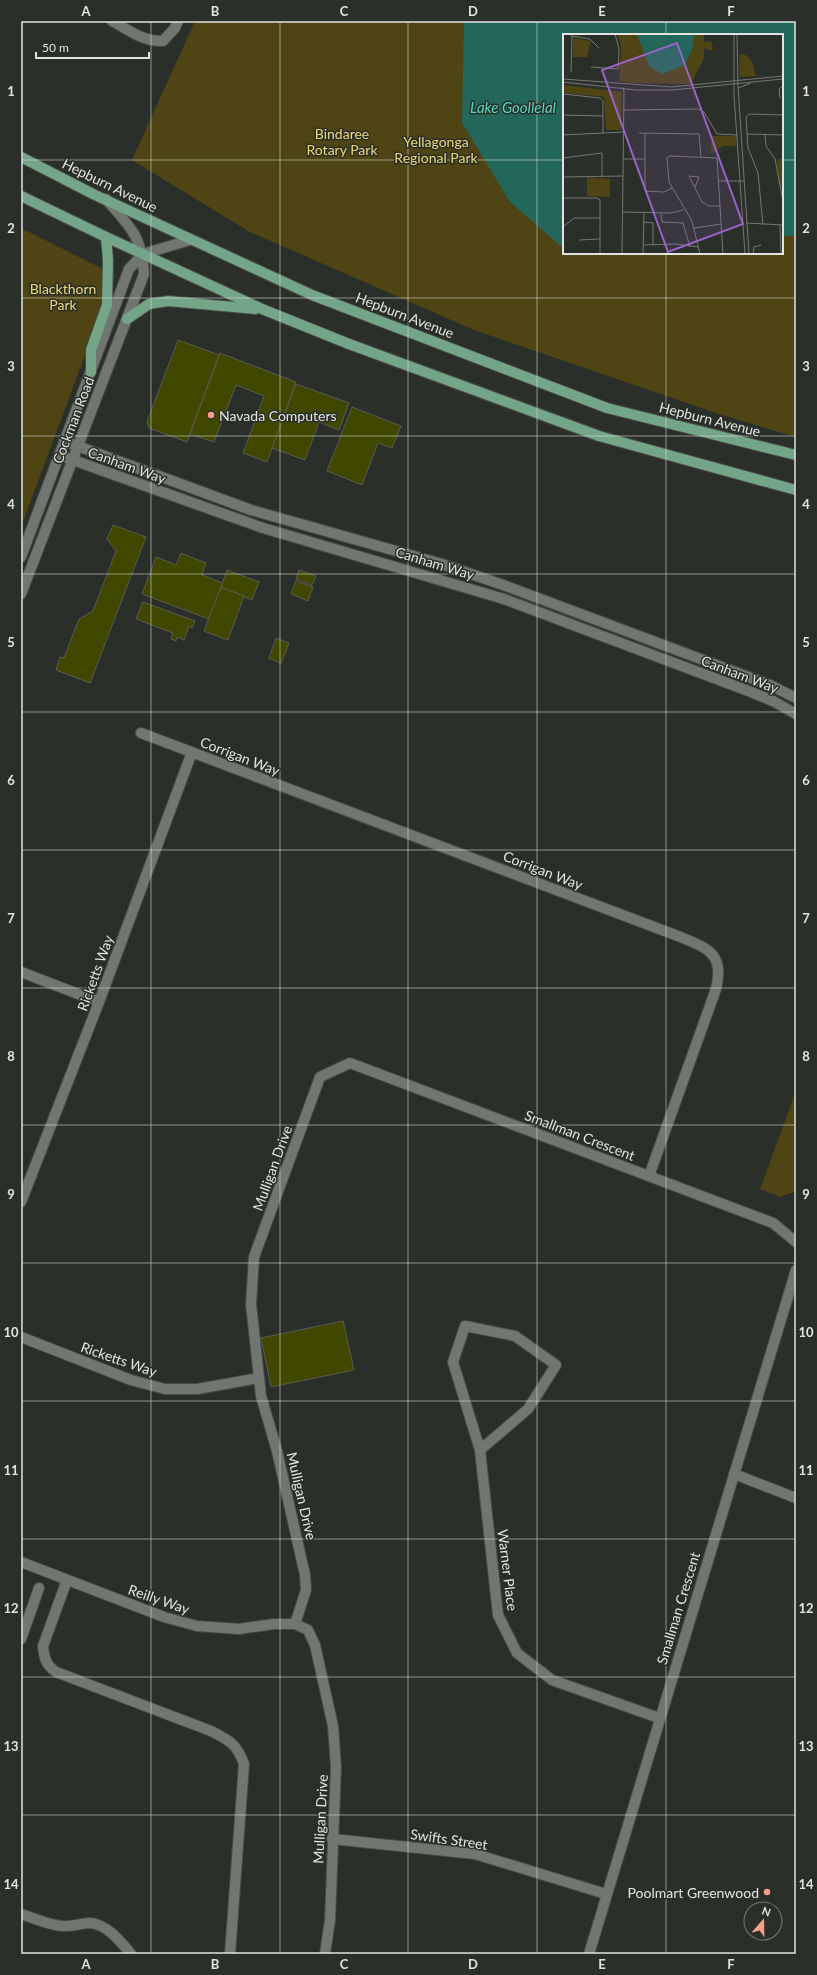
<svg xmlns="http://www.w3.org/2000/svg" width="817" height="1975" viewBox="0 0 817 1975" font-family="Lato,sans-serif">
<style>
.green{fill:#4e4414;fill-rule:evenodd}
.water{fill:#23675a}
.building{fill:#404800;stroke:#5a5b55}
.lines{fill:none;stroke-linecap:round;stroke-linejoin:round}
.minor-casing{stroke:#494c48;stroke-width:12}
.secondary-casing{stroke:#494c48;stroke-width:12}
.primary-casing{stroke:#494c48;stroke-width:12}
.minor{stroke:#727670;stroke-width:10}
.secondary{stroke:#727670;stroke-width:10}
.primary{stroke:#74a588;stroke-width:10}
.grid{fill:none;stroke:#e1e4e0;stroke-width:1;stroke-opacity:0.55}
.poi-dot{fill:#f49e87;stroke:#2b2f2a;stroke-width:1.5}
.labels{text-anchor:middle;dominant-baseline:central;stroke-width:3;stroke-linejoin:round;paint-order:stroke}
.park-label{font-size:14px;fill:#edd777;stroke:#2b2f2a}
.street-label{font-size:14px;fill:#e1e4e0;stroke:#2b2f2a}
.poi-label{font-size:14px;fill:#e1e4e0;stroke:#2b2f2a;text-anchor:start}
.water-label{font-size:15px;font-style:italic;fill:#57d7be;stroke:#2b2f2a}
.inset-road{fill:none;stroke:#747773;stroke-width:1}
.view{fill:#9a63c9;fill-opacity:0.15;stroke:#9a63c9;stroke-width:2}
.inset-edge{fill:none;stroke:#e1e4e0;stroke-width:2}
.neatline{fill:none;stroke:#e1e4e0;stroke-width:1.5}
.grid-label{font-size:13px;text-anchor:middle;font-weight:bold;fill:#e1e4e0}
</style>
<rect width="100%" height="100%" fill="#2b2f2a"/>
<!-- green -->
<g class="green">
<path d="M195,21h601v416l-74,-22 -248,-85 -226,-99 -116,-71zM564,35h218v218h-218z"/>
<path d="M21,228l94,47 -94,252z"/>
<path d="M796,1091v100l-16,6 -20,-8z"/>
</g>
<!-- water -->
<path class="water" d="M464,21h332v215h-14v-201h-218v214l-54,-47 -48,-79z"/>
<!-- building -->
<g class="building">
<path d="M178,340l41,15 -32,87 -38,-14 -2,-6z"/>
<path d="M220,353l76,29 -29,80 -24,-9 21,-57 -28,-11 -22,57 -24,-8z"/>
<path d="M296,384l53,19 -10,27 -20,-8 -14,38 -33,-12z"/>
<path d="M352,407l49,19 -9,22 -14,-5 -16,42 -35,-14z"/>
<path d="M113,525l33,12 -56,146 -34,-13 4,-13 4,1 15,-39 14,-8 23,-60 -9,-12z"/>
<path d="M181,553l25,10 -4,12 21,8 -14,36 -67,-25 14,-37 20,8z"/>
<path d="M227,570l32,12 -7,18 -31,-13z"/>
<path d="M299,570l17,6 -4,9 -16,-6z"/>
<path d="M296,581l17,6 -5,14 -17,-7z"/>
<path d="M221,587l23,9 -16,44 -24,-9z"/>
<path d="M143,602l52,19 -3,7 -3,-2 -5,14 -7,-3 -1,4 -5,-2 2,-6 -37,-14z"/>
<path d="M276,638l13,5 -8,20 -12,-5z"/>
<path d="M343,1321l11,49 -83,17 -10,-49z"/>
</g>
<g class="lines">
<defs>
<g id="minor">
<path d="M112,21c17,9 31,21 51,20l12,-13 3,-7"/>
<path d="M141,733l537,203c29,12 47,17 38,53l-67,187"/>
<path d="M21,972l78,30"/>
<path d="M21,1202l78,-200 93,-250"/>
<path d="M21,1337l110,43 34,9h32l62,-11"/>
<path d="M480,1450l48,-41 28,-44 -41,-29 -50,-10 -12,36 27,88 18,165 19,38 35,27 107,38"/>
<path d="M734,1474l62,24"/>
<path d="M21,1562l143,55 33,9 42,3 35,-5h21"/>
<path d="M67,1580l-24,66c1,12 3,19 13,26l155,59c18,9 26,13 33,33l-14,190"/>
<path d="M21,1639l18,-51"/>
<path d="M332,1839l143,15 131,40"/>
<path d="M21,1914c13,4 27,11 41,12 10,1 19,-3 28,-3 17,1 31,19 41,31"/>
<path d="M325,1954l5,-34 6,-153 -3,-41 -18,-81 -7,-15 -13,-6 11,-34 -1,-15 -28,-124 -16,-55 -10,-92 3,-47 66,-180 30,-14 423,160 23,19"/>
<path d="M589,1954l207,-684"/>
</g>
<g id="secondary">
<path d="M64,441l187,69 191,54 64,22 264,99 26,13"/>
<path d="M59,455l204,73 241,71 247,93 22,9 23,13"/>
<path d="M21,557l108,-288 14,-15 47,-14"/>
<path d="M21,594l123,-320c-2,-38 -14,-47 -38,-75"/>
</g>
<g id="primary">
<path d="M21,157l74,38 217,100 295,113 189,47"/>
<path d="M21,196l85,41 156,72 87,35 250,92 197,54"/>
<path d="M127,319l22,-15 19,-3 88,8"/>
<path d="M91,372v-22l16,-45 1,-45 -2,-23"/>
</g>
</defs>
<!-- minor casing -->
<use href="#minor" class="minor-casing"/>
<!-- secondary casing -->
<use href="#secondary" class="secondary-casing"/>
<!-- primary casing -->
<use href="#primary" class="primary-casing"/>
<!-- minor -->
<use href="#minor" class="minor"/>
<!-- secondary -->
<use href="#secondary" class="secondary"/>
<!-- primary -->
<use href="#primary" class="primary"/>
</g>
<!-- grid -->
<path class="grid" d="M151,21v1933M280,21v1933M408,21v1933M537,21v1933M666,21v14M21,160h543M782,160h14M666,253v1701M21,298h775M21,436h775M21,574h775M21,712h775M21,850h775M21,988h775M21,1125h775M21,1263h775M21,1401h775M21,1539h775M21,1677h775M21,1815h775"/>
<!-- markers -->
<g class="poi-dot">
<circle cx="211" cy="415" r="4"/>
<circle cx="767" cy="1892" r="4"/>
</g>
<g class="labels">
<!-- park labels -->
<g class="park-label">
<text x="342" y="133">Bindaree<tspan x="342" dy="16">Rotary Park</tspan></text>
<text x="436" y="141">Yellagonga<tspan x="436" dy="16">Regional Park</tspan></text>
<text x="63" y="288">Blackthorn<tspan x="63" dy="16">Park</tspan></text>
</g>
<!-- street labels -->
<g class="street-label">
<text transform="translate(110 185) rotate(26)">Hepburn Avenue</text>
<text transform="translate(405 315) rotate(21)">Hepburn Avenue</text>
<text transform="translate(710 419) rotate(14)">Hepburn Avenue</text>
<text transform="translate(73 420) rotate(-69)">Cockman Road</text>
<text transform="translate(127 465) rotate(20)">Canham Way</text>
<text transform="translate(435 563) rotate(17)">Canham Way</text>
<text transform="translate(740 674) rotate(21)">Canham Way</text>
<text transform="translate(240 756) rotate(21)">Corrigan Way</text>
<text transform="translate(543 870) rotate(21)">Corrigan Way</text>
<text transform="translate(95 973) rotate(-70)">Ricketts Way</text>
<text transform="translate(580 1135) rotate(21)">Smallman Crescent</text>
<text transform="translate(272 1168) rotate(-70)">Mulligan Drive</text>
<text transform="translate(119 1359) rotate(19)">Ricketts Way</text>
<text transform="translate(302 1496) rotate(77)">Mulligan Drive</text>
<text transform="translate(508 1570) rotate(83)">Warner Place</text>
<text transform="translate(159 1599) rotate(19)">Reilly Way</text>
<text transform="translate(678 1608) rotate(-73)">Smallman Crescent</text>
<text transform="translate(320 1819) rotate(-87)">Mulligan Drive</text>
<text transform="translate(449 1839) rotate(8)">Swifts Street</text>
</g>
<!-- poi labels -->
<g class="poi-label">
<text x="219" y="415">Navada Computers</text>
<text x="759" y="1892" text-anchor="end">Poolmart Greenwood</text>
</g>
<!-- water labels -->
<g class="water-label">
<text x="513" y="107">Lake Goollelal</text>
</g>
</g>
<!-- overview -->
<g transform="translate(563 34)">
<rect width="220" height="220" fill="#2b2f2a"/>
<path d="M54,0h87v8l7,-1 2,7 -1,3 -8,-3v10l-13,26 -59,-1 -13,-2 2,-36zM10,4l18,3 -4,16h-14zM180,20l6,3 4,7 3,12 -16,1 -1,-22zM0,51l59,7 -1,38h-15l-2,-33 -41,-4zM149,102h24v10h-13l-12,8zM220,123v30h-4l-2,-27zM24,143l23,2v18l-23,-1z" fill="#4e4414"/>
<path d="M74,0h58l-3,15 -7,16 -23,9 -13,-8z" fill="#23675a"/>
<path class="inset-road" d="M171,0v61l11,159M174,0l1,52 11,168M9,2l18,3 9,9M28,33l27,2 1,-20 -4,-15M8,38l1,-38M0,45l108,8 112,-11M0,48l73,8h36l111,-11M175,54l13,-5M0,60l37,4 3,3v32M217,64l-1,-9 4,-3M60,76l75,-1 6,3 13,22 21,1M0,81l40,1M76,99l60,1 2,23M82,99v58l19,1 8,-4M184,100l36,1M0,101l61,-3M202,101l1,11 9,13 8,42M0,124l39,-5v23M60,125h22M0,143l60,-1M156,147h25M132,153l4,-10 -10,-1 13,26 7,4h11M0,164h34l3,2v54M60,178l48,1 12,-3M98,179l1,9 21,1 7,24M81,188l9,1v22M183,189l37,2M200,191l-5,-52 -10,-25 -2,-31 3,-3 34,1M217,191l1,29M0,193l11,-9h26M131,194l27,-4M16,206l21,-1M80,211l32,-1 24,3M59,220l2,-163 -2,-4M80,220l1,-41M137,220l-8,-33 -23,-39 -2,-24 3,-2 47,2 6,96M190,220l1,-7 7,-2"/>
<path class="view" d="M114,9l66,181 -75,28 -66,-182z"/>
<rect width="220" height="220" class="inset-edge"/>
</g>
<!-- border -->
<rect width="817" height="1975" fill="none" stroke="#2b2f2a" stroke-width="44"/>
<!-- north arrow -->
<g transform="translate(763 1921) rotate(20)"><circle r="19" fill="#2b2f2a" stroke="#747773"/>
<path d="M0-3L7 15L0 10L-7 15Z" fill="#f49e87"/>
<text y="-6" font-size="11" font-weight="bold" text-anchor="middle" fill="#e1e4e0">N</text>
</g>
<!-- scale -->
<path d="M36 52v6h113v-6" fill="none" stroke="#e1e4e0" stroke-width="2"/>
<text x="42" y="52" font-size="12" fill="#e1e4e0" stroke="#2b2f2a" stroke-width="3" paint-order="stroke">50 m</text>
<rect x="22" y="22" width="773" height="1931" class="neatline"/>
<g class="grid-label">
<text x="86" y="16">A</text>
<text x="215" y="16">B</text>
<text x="344" y="16">C</text>
<text x="473" y="16">D</text>
<text x="602" y="16">E</text>
<text x="731" y="16">F</text>
<text x="11" y="96">1</text>
<text x="806" y="96">1</text>
<text x="11" y="233">2</text>
<text x="806" y="233">2</text>
<text x="11" y="371">3</text>
<text x="806" y="371">3</text>
<text x="11" y="509">4</text>
<text x="806" y="509">4</text>
<text x="11" y="647">5</text>
<text x="806" y="647">5</text>
<text x="11" y="785">6</text>
<text x="806" y="785">6</text>
<text x="11" y="923">7</text>
<text x="806" y="923">7</text>
<text x="11" y="1061">8</text>
<text x="806" y="1061">8</text>
<text x="11" y="1199">9</text>
<text x="806" y="1199">9</text>
<text x="11" y="1337">10</text>
<text x="806" y="1337">10</text>
<text x="11" y="1475">11</text>
<text x="806" y="1475">11</text>
<text x="11" y="1613">12</text>
<text x="806" y="1613">12</text>
<text x="11" y="1751">13</text>
<text x="806" y="1751">13</text>
<text x="11" y="1889">14</text>
<text x="806" y="1889">14</text>
<text x="86" y="1969">A</text>
<text x="215" y="1969">B</text>
<text x="344" y="1969">C</text>
<text x="473" y="1969">D</text>
<text x="602" y="1969">E</text>
<text x="731" y="1969">F</text>
</g>
</svg>
